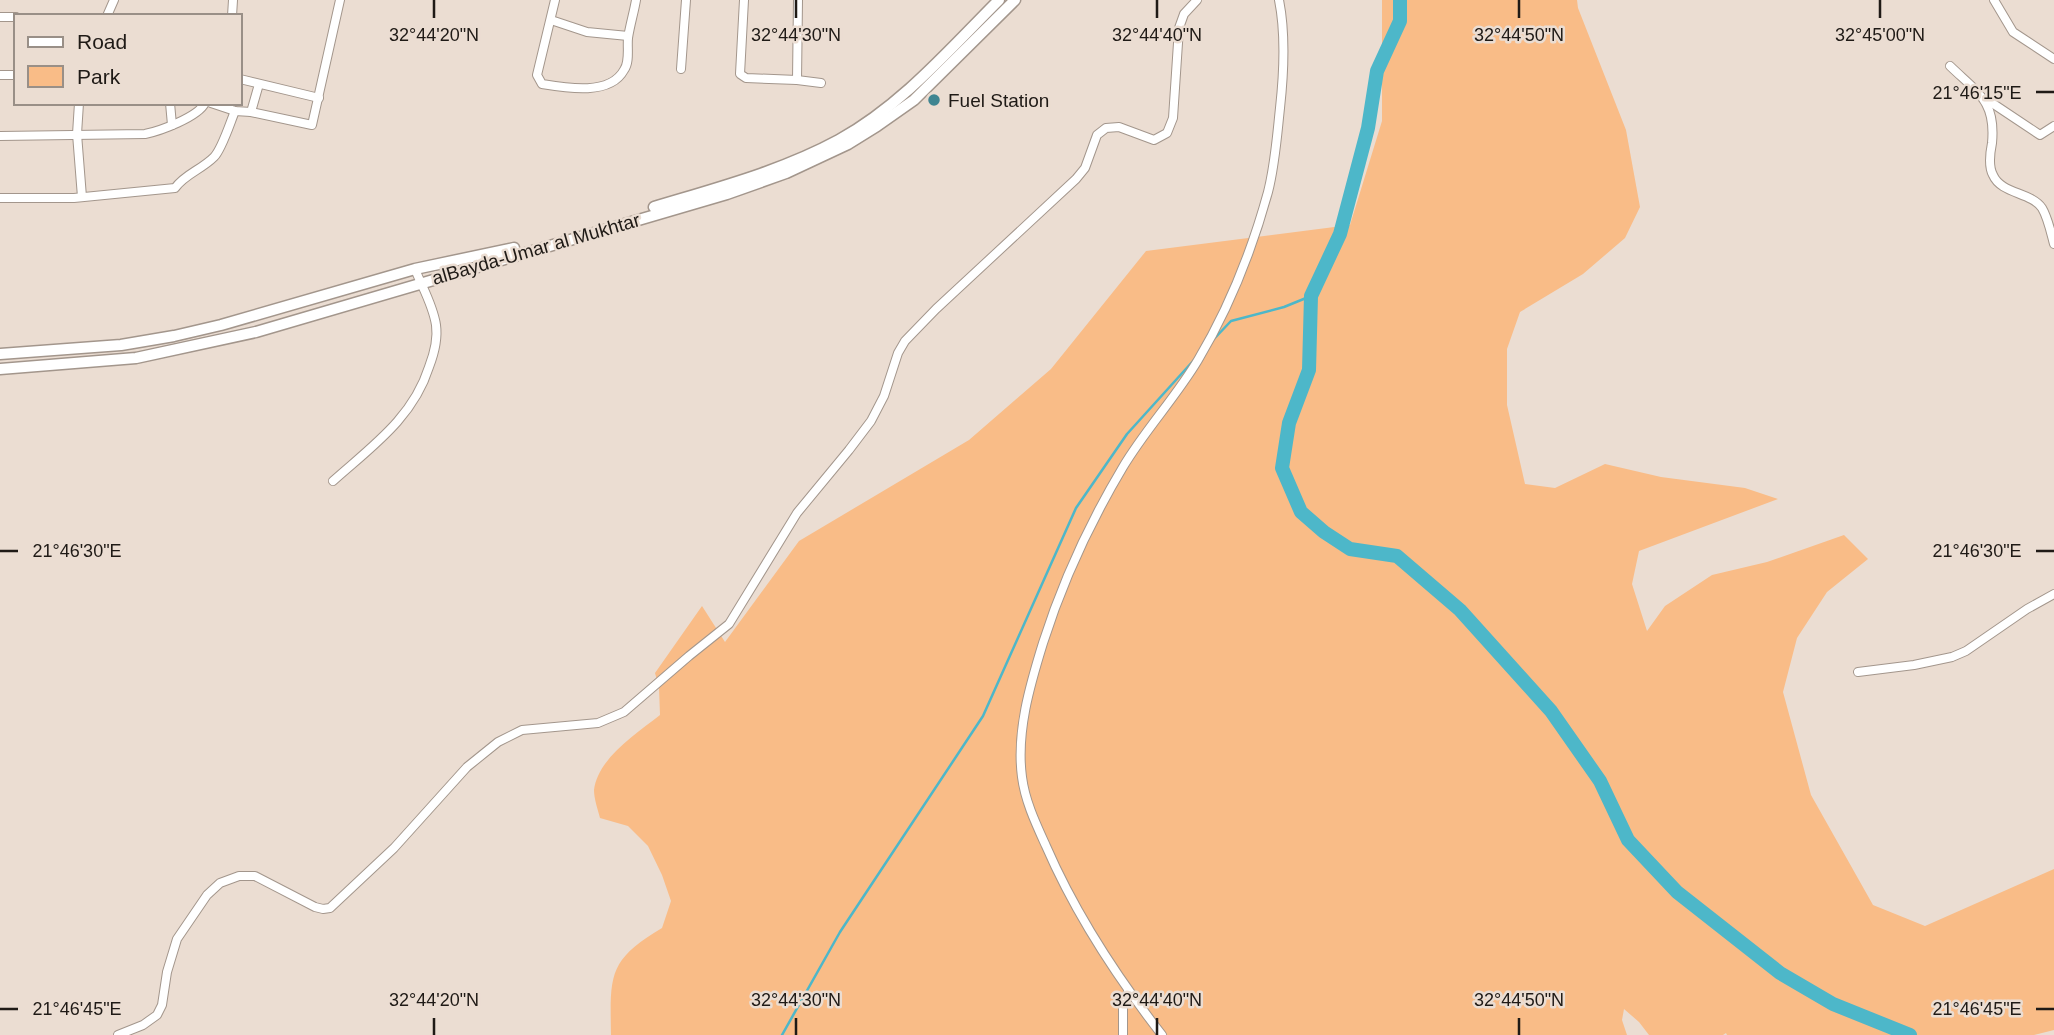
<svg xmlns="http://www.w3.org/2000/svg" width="2054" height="1035" viewBox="0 0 2054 1035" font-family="Helvetica,sans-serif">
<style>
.green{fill:#f9bc87}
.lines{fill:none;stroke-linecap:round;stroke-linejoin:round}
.stream{stroke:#4db7c9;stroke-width:2.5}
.river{stroke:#4db7c9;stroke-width:14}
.minor-casing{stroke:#a3968c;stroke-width:10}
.major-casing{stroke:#a3968c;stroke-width:13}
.minor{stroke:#fff;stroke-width:8}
.major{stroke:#fff;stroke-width:10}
.ticks{fill:none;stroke:#1f1a16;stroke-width:2.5}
.poi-dot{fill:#3f8591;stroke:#ebddd2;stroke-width:2.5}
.labels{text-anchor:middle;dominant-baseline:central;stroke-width:5;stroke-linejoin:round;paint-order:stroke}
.poi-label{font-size:19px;fill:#1f1a16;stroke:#ebddd2;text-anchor:start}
.street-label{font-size:19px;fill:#1f1a16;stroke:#ebddd2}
.ticks-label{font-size:18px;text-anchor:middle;fill:#1f1a16;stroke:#ebddd2;stroke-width:5;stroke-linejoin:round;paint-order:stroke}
</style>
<rect width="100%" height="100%" fill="#ebddd2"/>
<!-- green -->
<path class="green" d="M1382,0h195l1,8 48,122 14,77 -15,31 -42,36 -63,38 -13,37v56l18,79 30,4 50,-24 56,13 84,11 33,11 -139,52 -7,33 15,47 18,-25 47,-31 55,-13 77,-27 24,24 -41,33 -30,46 -14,54 28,103 62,110 52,21 129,-57v161l-20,5h-307l-1,-2 -3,2h-74l-10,-13 -15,-13 -2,11 5,15h-1016c-1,-60 -3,-75 51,-107l9,-27 -9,-26 -14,-29 -20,-20 -28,-8c-2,-8 -6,-19 -6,-28 4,-32 42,-56 66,-75l-1,-28 -4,-14 47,-67 23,36 74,-101 170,-101 82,-71 95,-118 204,-26 32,-104z"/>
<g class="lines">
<!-- stream -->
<g class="stream">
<path d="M1213,340l18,-19 53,-14 27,-11"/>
<path d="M782,1035l58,-103 143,-216 93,-208 51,-74 67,-74"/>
</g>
<!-- river -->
<path class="river" d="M1400,0v21l-23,50 -9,57 -28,106 -29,62 -2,74 -20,53 -7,45 19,44 23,20 26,17 47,7 63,54 91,101 49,70 28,59 49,52 103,81 53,31 77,31"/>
<defs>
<g id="minor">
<path d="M555,0l-18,75 5,9c24,4 68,12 82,-14 6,-8 3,-22 4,-32 2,-13 6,-26 8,-38"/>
<path d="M744,0l-4,74 6,4 51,2 24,3"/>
<path d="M1994,0l19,32 41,27"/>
<path d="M107,16l7,-16"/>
<path d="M232,16l1,-16"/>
<path d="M0,17h16"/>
<path d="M551,20l36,12 41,4"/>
<path d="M1950,66c28,27 46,35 42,77 -2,10 -4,23 1,32 8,19 38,17 49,33 6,10 9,25 12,36"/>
<path d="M681,69l5,-69"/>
<path d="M0,75h16"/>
<path d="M240,79l79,19"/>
<path d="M797,80l1,-80"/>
<path d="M1986,99l54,36 14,-9"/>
<path d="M79,103l-2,31 5,63"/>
<path d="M170,103l2,22"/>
<path d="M211,103l24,8 16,1 61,13 28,-125"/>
<path d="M251,112l8,-28"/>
<path d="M0,136l145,-2c15,-3 53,-17 60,-31"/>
<path d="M0,198h74l101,-10c10,-14 26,-18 39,-31 8,-8 16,-34 21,-46"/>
<path d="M333,481c38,-34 80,-63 96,-114 5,-13 9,-28 7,-42 -3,-20 -14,-38 -21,-56"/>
<path d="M1858,672l56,-7 38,-8 14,-6 61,-42 27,-15"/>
<path d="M118,1035l25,-10 14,-10 5,-10 5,-33 10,-33 30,-44 13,-12 19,-7h16l60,31 8,2 7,-1 64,-60 73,-81 31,-25 24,-12 76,-7 26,-11 65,-56 40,-32 68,-111 52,-63 22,-29 13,-25 14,-43 7,-12 31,-32 140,-130 9,-11 12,-33 9,-7 13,-1 35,13 13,-7 6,-15 6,-90 5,-14 13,-14"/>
<path d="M1123,1035v-27l5,-16"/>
<path d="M1162,1035c-46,-59 -86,-120 -116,-189 -10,-22 -21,-45 -24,-69 -6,-45 8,-92 21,-134 20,-63 46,-119 80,-176 22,-37 53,-70 75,-107 31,-52 54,-110 70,-168 7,-27 9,-56 12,-84 4,-36 6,-73 -1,-108"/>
</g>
<g id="major">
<path d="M654,207c63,-19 128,-36 185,-67 63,-35 110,-90 160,-140"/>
<path d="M0,354l121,-9 53,-9 47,-11 194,-56 99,-21"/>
<path d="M0,369l136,-11 120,-26 471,-138 59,-21 62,-29 29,-18 37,-26 101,-100"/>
</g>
</defs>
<!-- minor casing -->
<use href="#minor" class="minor-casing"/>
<!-- major casing -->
<use href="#major" class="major-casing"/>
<!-- minor -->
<use href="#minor" class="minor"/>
<!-- major -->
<use href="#major" class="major"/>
</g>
<!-- ticks -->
<path class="ticks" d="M434,0v18M796,0v18M1157,0v18M1519,0v18M1880,0v18M2036,92h18M0,551h18M2036,551h18M0,1009h18M2036,1009h18M434,1018v17M796,1018v17M1157,1018v17M1519,1018v17"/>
<!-- markers -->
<circle class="poi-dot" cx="934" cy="100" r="7"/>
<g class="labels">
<!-- poi labels -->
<g class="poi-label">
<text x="948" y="100">Fuel Station</text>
</g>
<!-- street labels -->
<g class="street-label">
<text transform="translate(536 249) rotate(-16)">alBayda-Umar al Mukhtar</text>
</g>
</g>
<g class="ticks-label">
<text x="434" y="41">32°44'20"N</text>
<text x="796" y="41">32°44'30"N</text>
<text x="1157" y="41">32°44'40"N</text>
<text x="1519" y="41">32°44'50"N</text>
<text x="1880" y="41">32°45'00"N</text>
<text x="1977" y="99">21°46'15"E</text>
<text x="1977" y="557">21°46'30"E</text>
<text x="77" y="557">21°46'30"E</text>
<text x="434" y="1006">32°44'20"N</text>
<text x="796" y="1006">32°44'30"N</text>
<text x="1157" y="1006">32°44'40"N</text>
<text x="1519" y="1006">32°44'50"N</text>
<text x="1977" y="1015">21°46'45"E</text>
<text x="77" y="1015">21°46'45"E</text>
</g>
<!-- legend -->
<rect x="14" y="14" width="228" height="91" fill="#ebddd2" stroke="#998f87" stroke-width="2"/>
<rect x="28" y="37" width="35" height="10" fill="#ffffff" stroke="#998f87" stroke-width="2"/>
<text x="77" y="49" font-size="21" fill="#1f1a16">Road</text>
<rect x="28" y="66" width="35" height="21" fill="#f9bc87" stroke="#998f87" stroke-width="2"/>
<text x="77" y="84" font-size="21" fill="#1f1a16">Park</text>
</svg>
